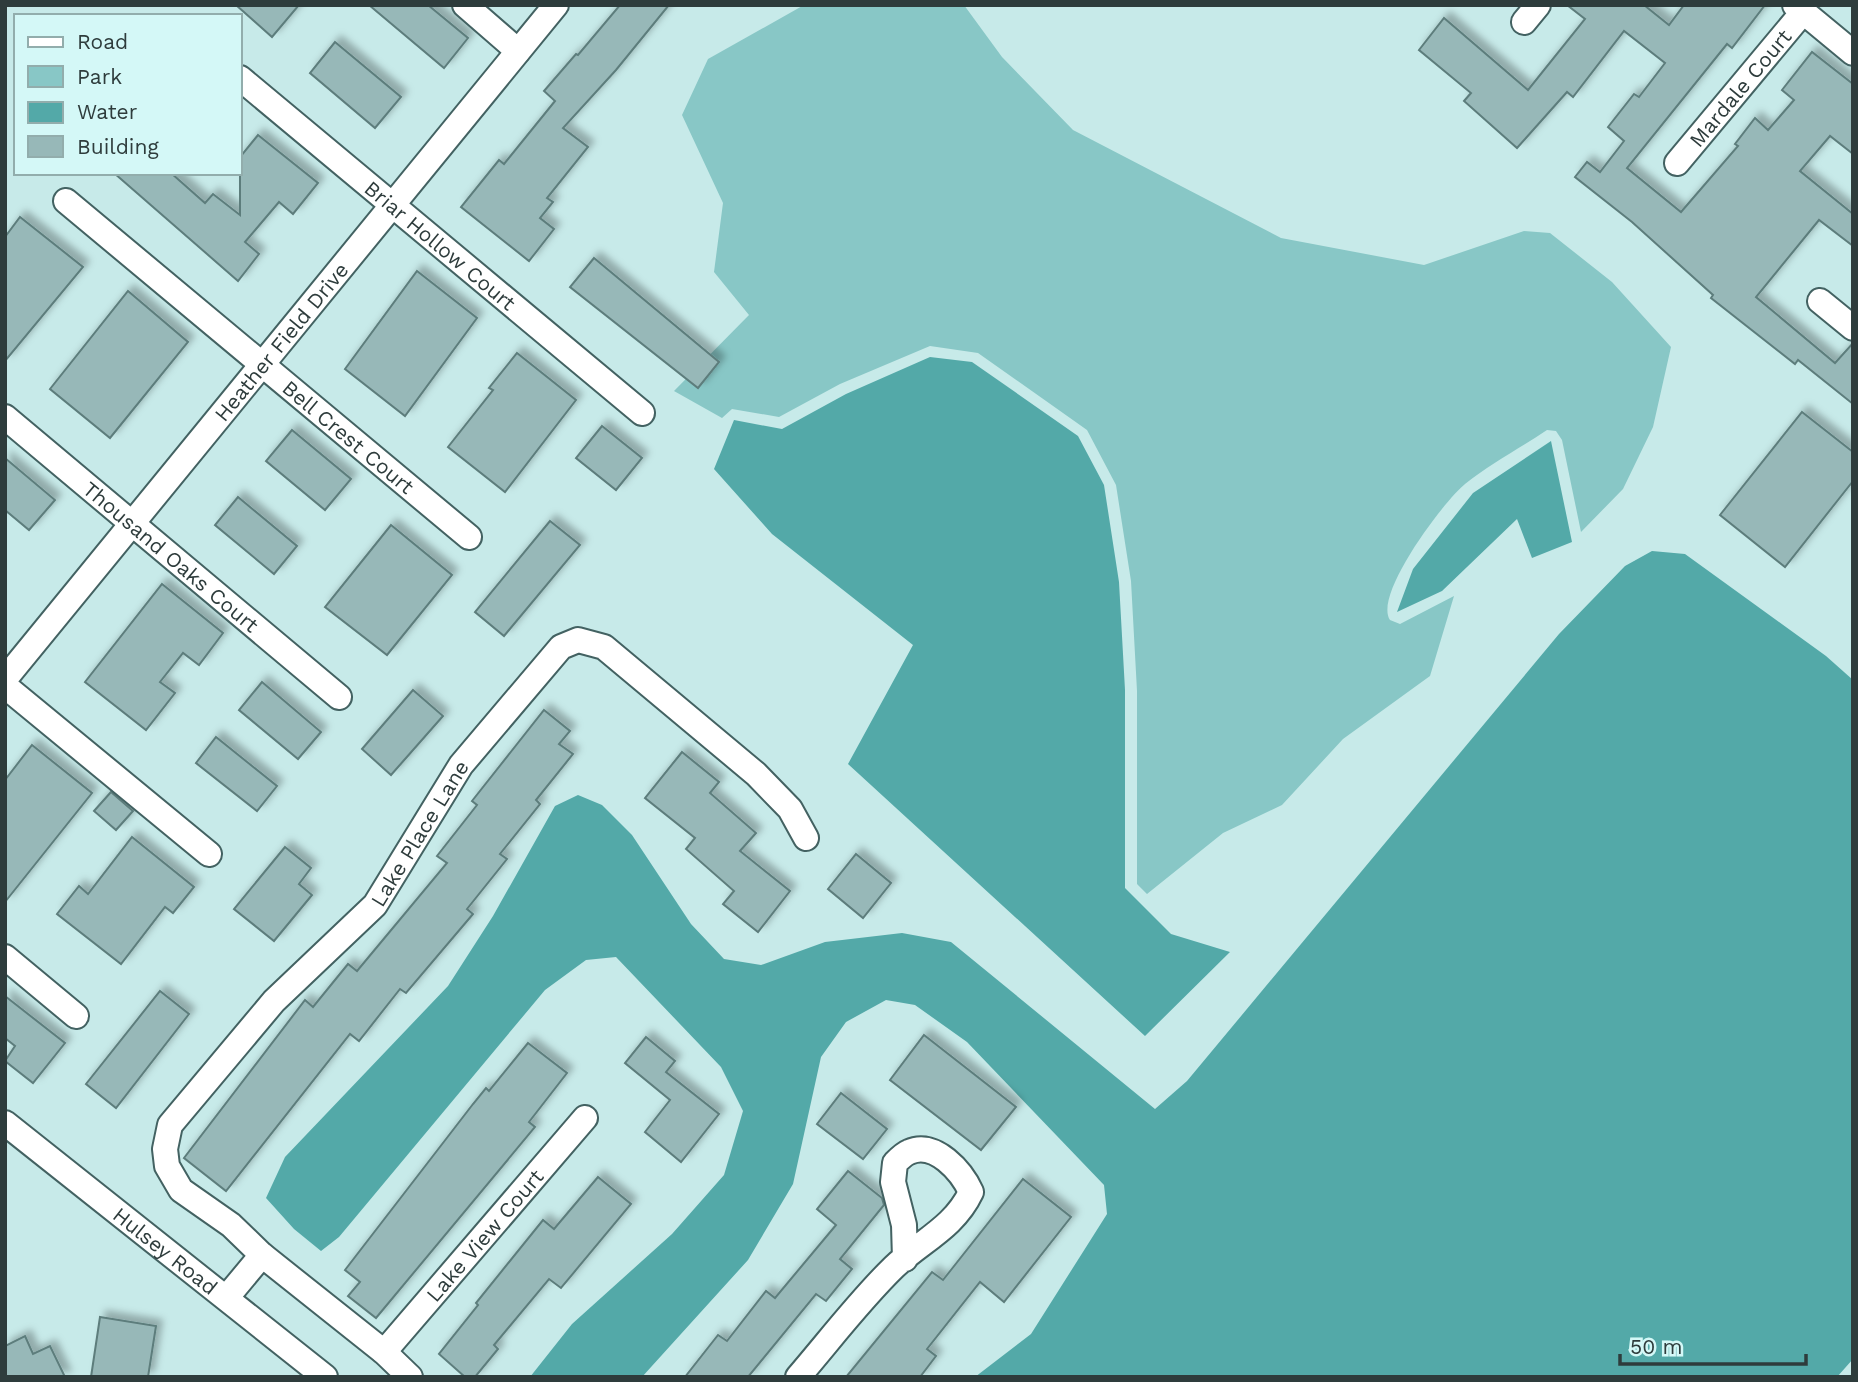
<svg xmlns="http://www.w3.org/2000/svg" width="1858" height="1382" viewBox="0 0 1858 1382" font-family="'Work Sans',sans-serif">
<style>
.green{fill:#88c7c6}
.water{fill:#53a9a8}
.building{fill:#97b8b8;stroke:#5d7d7c;stroke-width:2;filter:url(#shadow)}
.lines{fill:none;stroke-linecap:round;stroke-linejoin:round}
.minor-casing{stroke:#436262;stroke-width:28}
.minor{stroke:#fff;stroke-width:24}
.labels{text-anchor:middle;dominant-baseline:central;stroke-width:6;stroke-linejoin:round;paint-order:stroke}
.street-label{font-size:21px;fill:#2e3c3c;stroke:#d4f8f7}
</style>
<defs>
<filter id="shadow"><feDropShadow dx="6" dy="-6" stdDeviation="3.5" flood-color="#0004"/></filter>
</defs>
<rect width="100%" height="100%" fill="#c7eae9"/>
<!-- green -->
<path class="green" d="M804,5h160l38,52 71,73 208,108 143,27 100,-34 26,2 62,49 59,65 -18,80 -30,62 -42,43 -19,-92 -6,-9 -9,-1c-27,18 -57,34 -82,54 -21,17 -92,111 -75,136l10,4 54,-28 -24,80 -87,63 -61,66 -59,28 -76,61 -10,-10v-193l-6,-110 -15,-96 -29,-55 -109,-77 -48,-7 -90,38 -61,33 -47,-8 -10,9 -48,-27 75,-76 -35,-43 9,-69 -41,-88 26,-56z"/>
<!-- water -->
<g class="water">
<path d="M930,357l42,5 106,74 26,49 15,97 6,108v198l46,46 59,18 -85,84 -297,-272 65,-119 -141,-111 -58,-65 20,-49 48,9 64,-35z"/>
<path d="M1551,441l21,101 -40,16 -15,-39 -75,72 -45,21 16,-43 60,-76z"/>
<path d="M1652,551l33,3 141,102 27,24v679l-16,18h-862l56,-43 76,-120 -3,-29 -137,-143 -52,-37 -29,-5 -40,22 -25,35 -28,127 -45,76 -106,117h-112l42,-53 100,-90 52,-59 19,-64 -22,-44 -105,-110 -30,3 -41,30 -206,247 -18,14 -27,-22 -28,-31 19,-41 163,-171 45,-70 62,-110 23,-11 24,10 30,30 59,89 33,35 37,6 64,-23 77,-9 49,9 204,167 32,-28 372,-447 66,-68z"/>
</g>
<!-- building -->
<g class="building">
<path d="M236,5h63l-27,32z"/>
<path d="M369,5h59l40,33 -24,30z"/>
<path d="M620,5h49l-53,65 -53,58 25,19 -41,51 6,4 -13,16 14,11 -25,32 -68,-54 38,-47 5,4 51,-63 -11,-10 32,-37 2,1z"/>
<path d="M1567,5h77l25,20 15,-20h81l-33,43 -5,-4 -100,124 54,44 57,-66 -3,-2 20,-26 13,12 26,-30 -12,-10 30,-38 41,32v70l-23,-18 -30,35 53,43v32l-34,-26 -63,77 79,66 18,-20v61l-55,-44 -3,4 -84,-66 2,-3 -81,-73 -57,-45 12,-15 13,10 24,-31 -16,-14 26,-33 5,3 26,-34 -41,-32 -51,66 -6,-5 -50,56 -53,-47 7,-8 -52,-43 25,-32 84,72 57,-71z"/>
<path d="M335,42l66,55 -26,31 -65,-55z"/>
<path d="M258,135l60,48 -25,31 -14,-12 -34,40 14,12 -21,27 -124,-108h57l34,30 8,-9 27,21v-58z"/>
<path d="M20,217l63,50 -78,94v-124z"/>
<path d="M594,258l125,104 -21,26 -128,-101z"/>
<path d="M417,271l60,47 -72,98 -60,-47z"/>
<path d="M128,291l60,51 -78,96 -60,-49z"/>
<path d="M517,353l59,47 -71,92 -57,-45 45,-57 -4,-2z"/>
<path d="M1802,412l51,40v29l-68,86 -65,-52z"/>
<path d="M602,426l40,32 -26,32 -40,-32z"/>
<path d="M292,430l59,49 -26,31 -59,-49z"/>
<path d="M5,458l50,42 -26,30 -24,-20z"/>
<path d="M238,497l59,49 -23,28 -59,-49z"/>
<path d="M550,521l30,24 -76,91 -29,-24z"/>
<path d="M391,525l61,50 -65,80 -62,-48z"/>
<path d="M162,584l61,49 -24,32 -16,-12 -23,29 15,11 -29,37 -61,-48z"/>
<path d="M262,682l59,50 -23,27 -59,-49z"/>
<path d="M413,690l30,26 -52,59 -29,-26z"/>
<path d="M544,710l26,21 -11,13 14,10 -37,46 4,4 -40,50 7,5 -40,50 6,5 -67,79 -6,-4 -41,52 -9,-7 -124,157 -42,-33 121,-158 8,7 35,-43 9,7 90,-108 -10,-7 40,-51 -5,-4z"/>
<path d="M216,737l61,49 -20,25 -61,-48z"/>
<path d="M32,745l60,48 -87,109v-122z"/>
<path d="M682,752l37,30 -9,11 46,40 -16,18 50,40 -32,41 -35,-28 11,-13 -48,-42 9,-11 -50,-40z"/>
<path d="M111,792l22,19 -17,19 -22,-19z"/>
<path d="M132,837l62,50 -21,26 -8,-6 -44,57 -64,-50 22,-28 9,8z"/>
<path d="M285,847l26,21 -12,16 13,11 -38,46 -40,-32z"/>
<path d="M856,854l35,29 -28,35 -35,-29z"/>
<path d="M160,991l29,23 -73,94 -30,-24z"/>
<path d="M5,996l60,47 -32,40 -28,-22 10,-15 -10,-8z"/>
<path d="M924,1035l92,72 -35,43 -91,-70z"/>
<path d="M646,1037l29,24 -9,11 53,42 -38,48 -36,-30 25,-32 -45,-37z"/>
<path d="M528,1043l39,30 -38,49 6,5 -159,191 -28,-22 12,-14 -15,-12 128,-166 13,-16 3,3z"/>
<path d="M841,1093l46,36 -24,30 -46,-35z"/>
<path d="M848,1171l34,27 2,7 -44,54 12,10 -26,32 -10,-7 -68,83h-63l33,-42 9,6 39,-50 9,7 61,-73 -19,-16z"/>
<path d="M598,1177l33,27 -70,84 -12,-9 -55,66 4,4 -23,28h-10l-26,-23 39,-49 -2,-2 67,-83 11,9z"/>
<path d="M1023,1179l48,38 -67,85 -24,-20 -53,67 9,7 -16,21h-74l86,-105 11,8z"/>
<path d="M100,1317l56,9 -8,51h-57z"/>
<path d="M25,1336l8,18 17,-8 15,31h-60v-31z"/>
</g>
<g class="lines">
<defs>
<g id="minor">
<path d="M465,5l53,46"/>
<path d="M1795,5l58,48"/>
<path d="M1524,22l14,-17"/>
<path id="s1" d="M240,78l402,335"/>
<path id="s2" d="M1677,163l126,-151"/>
<path id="s3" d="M66,201l403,336"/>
<path d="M1820,301l33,27"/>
<path id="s4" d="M5,417l334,280"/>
<path id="s5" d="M5,679l551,-674"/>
<path d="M5,686l204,168"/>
<path d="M5,957l71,59"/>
<path id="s6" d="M5,1123l320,254"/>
<path d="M227,1297l35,-42"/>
<path id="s7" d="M384,1352l201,-234"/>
<path id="s8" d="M410,1377l-26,-25 -122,-97 -31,-30 -50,-35 -14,-24 -2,-17 5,-24 104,-124 101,-96 86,-140 100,-118 17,-7 26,7 152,127 34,35 16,29"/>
<path d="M798,1377c31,-36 62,-77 96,-110 27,-26 60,-39 77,-75 -9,-20 -36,-52 -62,-40 -5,2 -10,7 -14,11l-2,19 11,43 1,34"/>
</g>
</defs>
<!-- minor casing -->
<use href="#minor" class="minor-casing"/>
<!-- minor -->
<use href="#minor" class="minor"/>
</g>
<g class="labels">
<!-- street labels -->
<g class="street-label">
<text stroke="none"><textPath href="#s2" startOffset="98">Mardale Court</textPath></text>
<text stroke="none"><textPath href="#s1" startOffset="261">Briar Hollow Court</textPath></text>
<text stroke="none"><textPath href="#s5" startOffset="436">Heather Field Drive</textPath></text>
<text stroke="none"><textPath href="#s3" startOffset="368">Bell Crest Court</textPath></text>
<text stroke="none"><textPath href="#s4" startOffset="217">Thousand Oaks Court</textPath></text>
<text stroke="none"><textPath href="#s8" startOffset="751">Lake Place Lane</textPath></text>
<text stroke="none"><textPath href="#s7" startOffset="154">Lake View Court</textPath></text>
<text stroke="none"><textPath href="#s6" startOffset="205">Hulsey Road</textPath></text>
</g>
</g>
<!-- border -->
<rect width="1858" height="1382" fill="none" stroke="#2e3c3c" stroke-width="14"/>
<!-- legend -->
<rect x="14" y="14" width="228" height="161" fill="#d4f8f7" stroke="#92adac" stroke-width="2"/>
<rect x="28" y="37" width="35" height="10" fill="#ffffff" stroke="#92adac" stroke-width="2"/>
<text x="77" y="49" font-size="21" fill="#2e3c3c">Road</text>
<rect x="28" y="66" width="35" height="21" fill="#88c7c6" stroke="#92adac" stroke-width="2"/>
<text x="77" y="84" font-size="21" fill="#2e3c3c">Park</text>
<rect x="28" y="102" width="35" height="21" fill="#53a9a8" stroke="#92adac" stroke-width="2"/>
<text x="77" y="119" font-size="21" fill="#2e3c3c">Water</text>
<rect x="28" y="136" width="35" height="21" fill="#97b8b8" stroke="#92adac" stroke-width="2"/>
<text x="77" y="154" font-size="21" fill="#2e3c3c">Building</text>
<!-- scale -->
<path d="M1620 1354v10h186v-10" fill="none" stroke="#2e3c3c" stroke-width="3.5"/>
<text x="1630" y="1354" font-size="21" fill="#2e3c3c" stroke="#d4f8f7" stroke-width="5" paint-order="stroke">50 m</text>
</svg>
